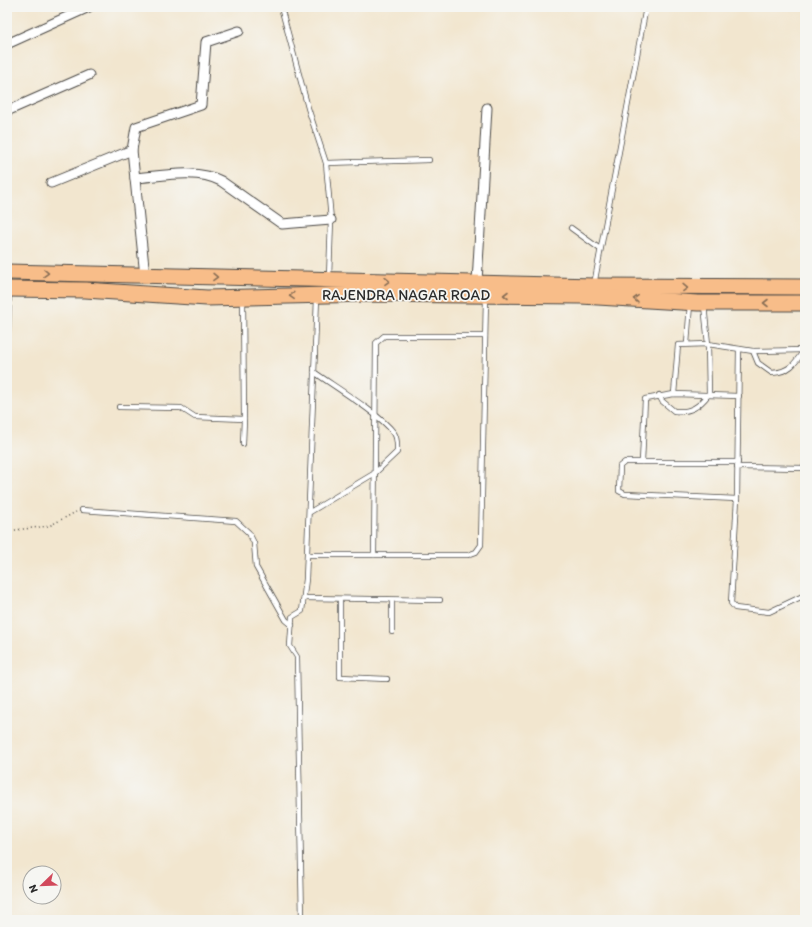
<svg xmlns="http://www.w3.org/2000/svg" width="812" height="927" viewBox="0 0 812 927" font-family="Itim,sans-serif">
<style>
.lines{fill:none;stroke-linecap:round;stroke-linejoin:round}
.service-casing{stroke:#494744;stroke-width:6}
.minor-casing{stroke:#494744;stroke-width:11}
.primary-casing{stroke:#494744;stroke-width:17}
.path{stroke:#494744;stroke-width:1.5;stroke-dasharray:1 3;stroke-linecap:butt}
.service{stroke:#fff;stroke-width:4.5}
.minor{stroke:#fff;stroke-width:9}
.primary{stroke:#f8bd89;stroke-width:15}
.oneway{stroke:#876d55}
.labels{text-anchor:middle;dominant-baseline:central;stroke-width:3.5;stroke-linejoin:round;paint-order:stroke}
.street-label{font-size:15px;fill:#2b2b2b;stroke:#f6f6f2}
</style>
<rect width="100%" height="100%" fill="#f6f6f2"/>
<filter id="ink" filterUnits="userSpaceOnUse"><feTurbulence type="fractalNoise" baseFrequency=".025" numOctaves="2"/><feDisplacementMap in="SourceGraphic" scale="8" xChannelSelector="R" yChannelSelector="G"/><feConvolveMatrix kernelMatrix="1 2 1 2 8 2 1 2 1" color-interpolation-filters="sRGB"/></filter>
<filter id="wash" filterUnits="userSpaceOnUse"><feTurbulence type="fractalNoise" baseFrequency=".012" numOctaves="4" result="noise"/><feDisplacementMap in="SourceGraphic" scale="16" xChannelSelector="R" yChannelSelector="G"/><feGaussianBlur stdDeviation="0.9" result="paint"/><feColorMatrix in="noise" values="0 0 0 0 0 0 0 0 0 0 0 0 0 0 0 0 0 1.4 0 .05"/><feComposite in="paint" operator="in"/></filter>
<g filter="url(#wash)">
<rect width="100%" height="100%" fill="#f2e6cf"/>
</g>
<g filter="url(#ink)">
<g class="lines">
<defs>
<g id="service">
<path d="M281,7l27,101 18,55 5,57 -2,57"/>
<path d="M326,163l103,-3"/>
<path d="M571,228l29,21"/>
<path d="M594,285l52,-278"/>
<path d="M704,305l4,39 45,7 52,-1"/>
<path d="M8,334l1,-43"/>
<path d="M687,344l3,-40"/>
<path d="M739,349l-2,150 -6,104 4,5 34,4 36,-17"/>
<path d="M753,351l5,12 14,10c17,-1 23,-9 32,-23"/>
<path d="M659,395l3,6 12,10c16,2 25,-4 35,-17l-1,-50 -30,1 -4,49"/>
<path d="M119,407l62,1 14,9 49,2"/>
<path d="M243,444l1,-25 -1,-120"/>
<path d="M642,462l3,-63 29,-5 65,2"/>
<path d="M737,467l68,1"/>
<path d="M737,499l-112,-5 -6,-3 1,-25 5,-4h113"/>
<path d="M82,510l154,11 13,12 5,10 2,24 30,53 6,5"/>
<path d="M310,512l65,-39 22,-21c0,-7 1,-13 -3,-19 -14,-19 -59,-46 -80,-61"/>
<path d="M308,555h160l8,-3 5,-7 5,-248"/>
<path d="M374,555l2,-212 8,-7h101"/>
<path d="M304,598l136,2"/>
<path d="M340,599v78l47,2"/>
<path d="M392,632v-32"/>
<path d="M302,920l-5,-263 -7,-11 2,-29 10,-6 4,-32 11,-281"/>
</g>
<g id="minor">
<path d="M7,44l82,-37"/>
<path d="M7,111l82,-36"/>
<path d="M135,178c27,-2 61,-10 86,3l61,43 49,-4"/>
<path d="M51,183l81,-33"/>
<path d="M145,276l-13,-126 4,-23 65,-22 5,-63 33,-11"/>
<path d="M477,282l10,-174"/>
</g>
<g id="primary">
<path d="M7,272l587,14 211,1"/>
<path d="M7,289l78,1 122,8 160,-4 214,2 117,7h107"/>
</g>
</defs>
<!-- service casing -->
<use href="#service" class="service-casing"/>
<!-- minor casing -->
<use href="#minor" class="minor-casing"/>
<!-- primary casing -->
<use href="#primary" class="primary-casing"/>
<!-- path -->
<path class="path" d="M7,531l42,-5 27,-14"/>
<!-- service -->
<use href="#service" class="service"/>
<!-- minor -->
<use href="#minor" class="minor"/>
<!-- primary -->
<use href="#primary" class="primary"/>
</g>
<!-- one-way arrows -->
<defs><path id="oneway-chevron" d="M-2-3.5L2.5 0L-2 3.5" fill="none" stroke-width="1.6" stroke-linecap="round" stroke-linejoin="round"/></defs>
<g class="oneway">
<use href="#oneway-chevron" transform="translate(46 273) rotate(1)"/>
<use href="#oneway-chevron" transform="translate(215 277) rotate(1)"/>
<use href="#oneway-chevron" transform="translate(387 281) rotate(1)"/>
<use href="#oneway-chevron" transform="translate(685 288) rotate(1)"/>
<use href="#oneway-chevron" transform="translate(506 295) rotate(-180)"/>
<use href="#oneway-chevron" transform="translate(292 296) rotate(177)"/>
<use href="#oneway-chevron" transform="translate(636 299) rotate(-177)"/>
<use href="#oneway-chevron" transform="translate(766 303) rotate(-180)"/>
</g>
</g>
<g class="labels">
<!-- street labels -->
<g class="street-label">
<text x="406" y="295">RAJENDRA NAGAR ROAD</text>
</g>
</g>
<!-- margin -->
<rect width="812" height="927" fill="none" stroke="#f6f6f2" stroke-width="24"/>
<!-- north arrow -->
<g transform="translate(42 885) rotate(247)"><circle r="19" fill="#f6f6f2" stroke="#a5a5a2"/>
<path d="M0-3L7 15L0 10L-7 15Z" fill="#d1495b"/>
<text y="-6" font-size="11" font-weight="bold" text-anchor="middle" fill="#2b2b2b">N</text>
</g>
</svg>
